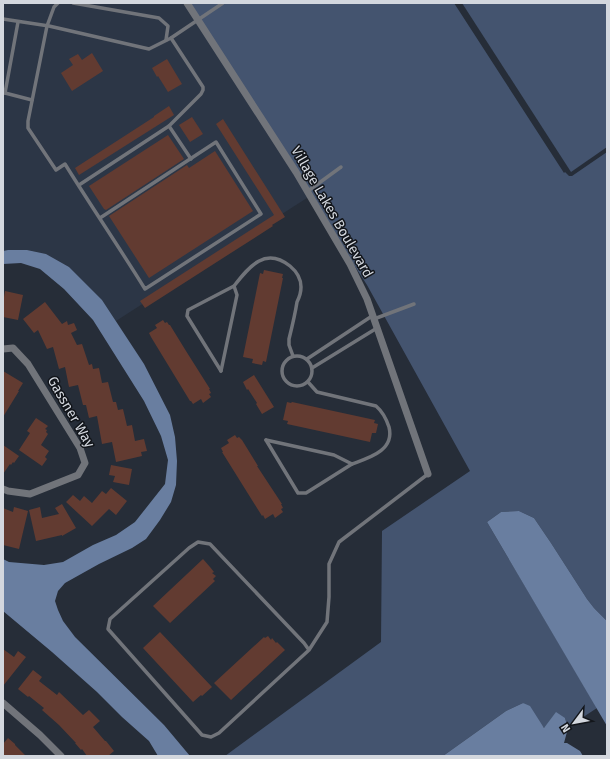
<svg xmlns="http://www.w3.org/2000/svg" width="610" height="759" viewBox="0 0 610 759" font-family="'Fira Sans',sans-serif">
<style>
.built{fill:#2c3646}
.green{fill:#44546f}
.water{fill:#697ea0}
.building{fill:#623b31}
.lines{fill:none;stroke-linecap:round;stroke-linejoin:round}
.lane{stroke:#71747a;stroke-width:3.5}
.street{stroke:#71747a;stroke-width:7}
.labels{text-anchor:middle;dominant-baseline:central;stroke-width:3;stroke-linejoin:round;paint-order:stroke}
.street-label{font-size:14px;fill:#d3d7de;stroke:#12151a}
</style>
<rect width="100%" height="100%" fill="#262d38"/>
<!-- built -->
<path class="built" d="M3,3h182l125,193 -194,125 -14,-21 -33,-33 -23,-13 -19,-4h-19l-5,1z"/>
<!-- green -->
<g class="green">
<path d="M185,3h269l110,170 1,-1 4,4h3l35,-24v469l-13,-13 -7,-9 -36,-56 -17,-25 -15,-7 -18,1 -14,10 110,186 -29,19 -3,-9 -21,10 -21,-25 -17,8 -63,45h-218l156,-114 1,-111 88,-60 -103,-186z"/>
<path d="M462,3h145v144l-36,25z"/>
</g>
<!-- water -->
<g class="water">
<path d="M8,250h19l19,4 23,13 33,33 42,64 26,51 5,22 2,24 -1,24 -5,17 -11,18 -14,19 -14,9 -33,16 -34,19 -7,8 -3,10 3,9 5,11 12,16 89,88 26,31h-32l-9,-15 -27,-24 -25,-25 -45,-40 -49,-41v-52l6,3 35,3 19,-3 30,-17 23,-10 19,-13 30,-38 3,-24 -7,-24 -17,-35 -51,-81 -29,-31 -24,-20 -19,-6 -18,1v-13z"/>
<path d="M519,511l15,7 17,25 36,56 7,9 13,13v105l-120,-204 14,-10z"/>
<path d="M523,703l7,3 14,22 12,-16 9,6 3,10 -4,15h3l13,8 3,5h-140l63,-45z"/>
</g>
<!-- building -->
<g class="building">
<path d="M92,53l11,18 -31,20 -11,-18 12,-8 -4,-6 9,-5 4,6z"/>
<path d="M167,59l15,25 -14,8 -10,-16 -1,1 -5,-9z"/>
<path d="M169,106l5,9 -95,60 -4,-7 79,-51v-1z"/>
<path d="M192,117l11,17 -13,8 -11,-17z"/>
<path d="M223,119l62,98 -13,8 1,1 -128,82 -5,-7 134,-86 -58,-91z"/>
<path d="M168,135l16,24 -78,51 -2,-1 -15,-23z"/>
<path d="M215,151l38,60 -104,67 -40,-62 78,-51 2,3z"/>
<path d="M264,270l19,4 -1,4h1l-17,84 -3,-1 -1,4 -10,-2 1,-4 -10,-2 17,-84 3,1z"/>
<path d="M5,291l18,4 -5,25 -15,-3v-14z"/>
<path d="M45,302l17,22 5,-3 1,4 6,-2 3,7 -6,3 6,12 5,-1 7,21 3,-1 1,5 6,-1 3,15 6,-1 5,20h3l2,8 5,-1 4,17 5,-1 3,16 9,-2 3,12 -6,1 1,4 -26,6 -4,-20 -10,2 -5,-28 -8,2 -3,-13h-3l-5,-20 -9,2 -4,-20 -6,2 -6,-22 -6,2 -9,-19 -4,3 -11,-14z"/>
<path d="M163,320l2,3 2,-1 2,3h1l16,26 24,38h-1l2,4 -2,1 2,3 -8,6 -2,-4 -8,5 -2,-3h-1l-39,-64 -2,-4 8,-5 -2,-3z"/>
<path d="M3,371l20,12 -5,8h1l-16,26z"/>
<path d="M254,375l20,32 -12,7 -6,-10 1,-1 -9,-14 -1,1 -4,-8z"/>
<path d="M287,402l4,1 1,-1 83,18 -1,3 4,1 -2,9h-4l-2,9 -83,-18 1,-3 -5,-1z"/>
<path d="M36,418l12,8 -3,3 2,1 -1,2 2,2 -7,11 8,6 -4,6 2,2 -5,7 -23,-16 11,-17 -3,-2z"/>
<path d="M235,435l2,3 2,-1 3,3 16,26h-1l25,38h-1l2,4 -2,1 2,3 -8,6 -2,-4 -8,5 -2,-4 -1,1 -40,-64h1l-2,-4 8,-5 -2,-3z"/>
<path d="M3,445l16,11 -5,7 -1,-1 -2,3 -1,-1 -7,10z"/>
<path d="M111,465l21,4 -3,16 -16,-3 2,-6 -6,-1z"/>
<path d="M111,488l16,13 -11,14 -7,-6 -17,17 -26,-24 7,-7 7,6 4,-5 8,7 10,-12 4,3z"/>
<path d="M62,504l14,24 -14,8v-1l-26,6 -7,-31 11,-3 2,11 17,-4 -4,-6z"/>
<path d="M14,507l14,4 -9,38 -16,-4v-37l10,4z"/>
<path d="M203,559l7,8 4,5 -2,1 4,3 -3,3 2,2 -45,42 -17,-17z"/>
<path d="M160,632l52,55 -10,9 -1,-1 -8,7 -50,-54z"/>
<path d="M268,636l3,4 1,-2 4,5 1,-1 8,8 -54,50 -17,-17 50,-46 1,1z"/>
<path d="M3,649l11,8 4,-6 8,6 -23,29z"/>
<path d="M33,670l9,7 -3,4 18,14 2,-3 24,23 6,-5 11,11 -7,6 12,14h1l8,10 -6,5h-21l-5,-7 -1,1 -6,-7h1l-17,-18 -17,-15 2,-2 -15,-12 -1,1 -10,-8z"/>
<path d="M8,738l7,6v1l11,11h-23v-12z"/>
</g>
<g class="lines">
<!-- lane -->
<g class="lane">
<path d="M58,3l-4,4 -7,19 -19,95v7l28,42 9,-6c26,42 54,83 80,125l116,-75 -45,-72 -116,76"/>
<path d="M73,3l86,15 9,8 -2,14"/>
<path d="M3,19l46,7 100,23 22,-11 52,-35"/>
<path d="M171,38l32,49v3l-2,4 -32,32 22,33"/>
<path d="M3,93h2l13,-71"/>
<path d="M5,93l27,7"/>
<path d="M79,185l90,-59"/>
<path d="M308,191l33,-24"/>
<path d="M374,319l40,-15"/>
<circle cx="297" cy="371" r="15"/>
<path d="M307,359l65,-43"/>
<path d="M312,368l65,-40"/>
<path d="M221,371l16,-76 -3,-9c15,-19 31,-40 56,-20 6,5 11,12 11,21 0,5 -2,11 -4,15 -2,13 -5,25 -8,37v6l4,11"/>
<path d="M221,371l-34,-55 1,-6 46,-24"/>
<path d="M266,440l68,15 18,9c16,-6 43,-13 37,-37 -3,-9 -6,-15 -13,-21l-59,-14 -9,-10"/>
<path d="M266,440l32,53h8l46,-29"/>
<path d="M309,650l-5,-7 -94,-99 -12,-2 -9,6 -79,71 -2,10 94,106 9,2 8,-4 90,-83 18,-28 2,-25v-33l10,-22 89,-68"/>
</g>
<!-- street -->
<g class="street">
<path d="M187,3l109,169 54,92 17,35 61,175"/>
<path d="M3,349l10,-1 15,16 52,84 5,15 -7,12 -48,19 -22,-3 -5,-2"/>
<path d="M3,703l37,32 21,21"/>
</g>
</g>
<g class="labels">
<!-- street labels -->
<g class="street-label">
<text transform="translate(332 212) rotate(60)">Village Lakes Boulevard</text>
<text transform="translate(71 412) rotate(60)">Gassner Way</text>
</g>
</g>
<!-- border -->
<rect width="610" height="759" fill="none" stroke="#d3d7de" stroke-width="8"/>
<!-- north arrow -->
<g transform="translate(574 723) rotate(238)" stroke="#12151a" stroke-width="3" paint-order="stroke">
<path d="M0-3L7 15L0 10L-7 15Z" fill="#d3d7de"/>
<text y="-6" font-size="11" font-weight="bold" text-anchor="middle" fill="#d3d7de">N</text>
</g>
</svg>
